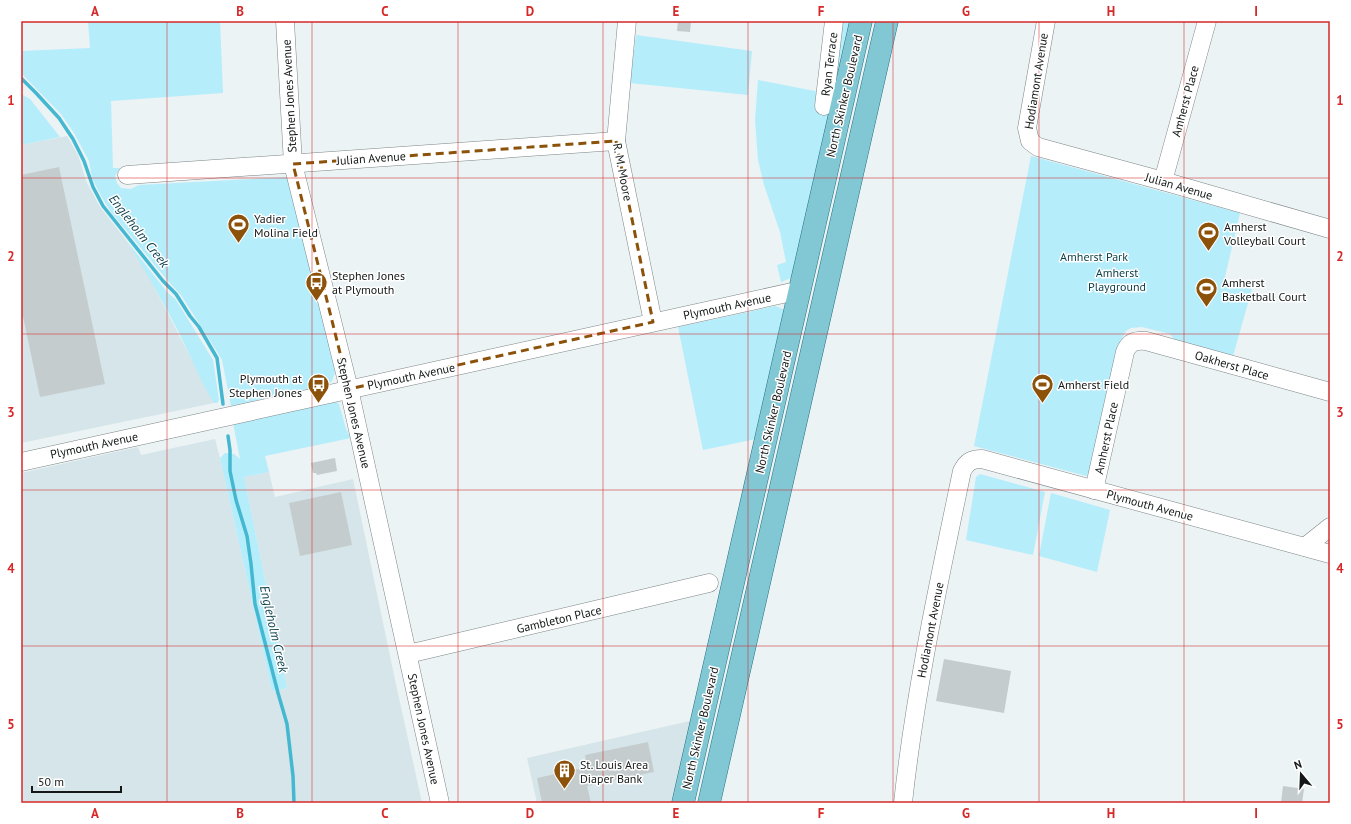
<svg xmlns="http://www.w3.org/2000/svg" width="1351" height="824" viewBox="0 0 1351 824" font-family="'PT Sans',sans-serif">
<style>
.built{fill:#d5e5e9}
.green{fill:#b5edfb}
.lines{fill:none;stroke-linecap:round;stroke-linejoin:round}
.stream{stroke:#44b8d0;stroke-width:3.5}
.building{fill:#c5ccce}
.minor-casing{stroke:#7e8586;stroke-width:19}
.major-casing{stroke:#257180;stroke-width:23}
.minor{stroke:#fff;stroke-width:18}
.major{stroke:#82c7d4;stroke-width:22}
.marked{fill:none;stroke:#8c520a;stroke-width:3;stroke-dasharray:8 5;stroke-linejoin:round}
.grid{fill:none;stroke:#d62828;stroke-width:1;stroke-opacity:0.55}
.labels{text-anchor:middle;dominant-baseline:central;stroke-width:3;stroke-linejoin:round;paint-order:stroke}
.street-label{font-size:12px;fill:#141717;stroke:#fff}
.poi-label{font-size:12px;fill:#141717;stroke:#fff;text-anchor:start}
.park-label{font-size:12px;fill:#093e48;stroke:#fff}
.water-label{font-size:13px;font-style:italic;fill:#0b3f4a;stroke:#fff}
.neatline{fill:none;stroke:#d62828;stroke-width:1.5}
.grid-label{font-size:13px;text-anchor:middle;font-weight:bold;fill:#d62828}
</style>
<rect width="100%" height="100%" fill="#ebf3f5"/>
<!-- built -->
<g class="built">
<path d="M67,136l11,19 8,26 14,26 26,33 21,33 67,130 -193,40v-298z"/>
<path d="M215,439l5,19 52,233 15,-3 -43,-211 25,-5 6,25 78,-18 41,196 28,128h-401v-330l117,-26 3,8z"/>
<path d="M694,720l-20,83h-137l-10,-45z"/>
</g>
<!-- green -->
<g class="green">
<path d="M88,21h132l3,72 -112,8 2,67h7l-5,8 2,7 4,5 10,1 8,-4 148,-8 6,9 42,186 -3,9 -3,3 -98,22 -9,-46 -6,-10 -35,-55 -13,-14 -57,-69 -10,-16 -9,-18 -3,-17 -15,-28 -13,-19 -40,-41v-22l69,-3z"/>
<path d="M841,21h11l-57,252 -4,5 -10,4 -4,-17 9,-3 -6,-30 -16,-47 -6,-25 -3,-40 3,-40 72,14z"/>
<path d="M636,35l116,16 -4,44 -118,-12z"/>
<path d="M21,94l9,5 30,38 -39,8z"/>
<path d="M1031,156l209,57 -16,68 28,8 -19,67 -57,-15 -6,-7 -28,-7 -11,1 -5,3 -6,11 -29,128 -1,3 -4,3 -112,-30z"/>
<path d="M126,240l41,52 9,8 37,60 6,40 -2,3h-3c-14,-23 -24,-48 -36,-72 -16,-31 -33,-61 -52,-91z"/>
<path d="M775,306l8,3 2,8 -29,122 -53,11 -25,-123z"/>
<path d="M336,401l3,3 7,25 5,9 -86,18 4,16 -25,5 43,211 -15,3 -52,-233 5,-5 9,1 6,5 -7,-36z"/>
<path d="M980,474l65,18 -12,63 -67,-15 10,-63z"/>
<path d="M1051,493l59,17 -13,62 -58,-16z"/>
</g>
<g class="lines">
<!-- stream -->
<g class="stream">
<path d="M21,78l15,15 23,25 14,21 11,22 9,26 10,19 60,75 13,13 14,22 9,11 18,31 6,46"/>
<path d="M228,436l2,14v21l6,29 11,36 4,28 4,40 23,89 9,31 6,52 1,27"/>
</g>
</g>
<!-- building -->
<g class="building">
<path d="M678,21h13l-1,11 -13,-1z"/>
<path d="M59,167l46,217 -65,13 -19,-90v-132z"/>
<path d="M335,458l2,13 -20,4 -1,-2h-3l-2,-10z"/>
<path d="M341,492l11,53 -52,11 -11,-53z"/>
<path d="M944,659l67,12 -7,42 -68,-12z"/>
<path d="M648,742l6,30 -67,14 4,17h-49l-5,-25 50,-11 -2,-12z"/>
<path d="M1283,786l21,3 -2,14h-21z"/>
</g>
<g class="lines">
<defs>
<g id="minor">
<path d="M285,21l8,143 56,225 91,414"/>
<path d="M627,21l-11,120 37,181"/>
<path d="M1046,21l-19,107 3,13 8,6 125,34 167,48"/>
<path d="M824,106l10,-85"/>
<path d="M127,175l489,-34"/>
<path d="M1163,181l44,-160"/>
<path d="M21,462l780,-172"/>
<path d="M1094,490l31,-138c4,-10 10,-12 21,-11l184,51"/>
<path d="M1305,547l25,-20"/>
<path d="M408,654l301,-71"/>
<path d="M903,803c12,-112 36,-222 59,-332 5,-9 9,-12 20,-12l348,95"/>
</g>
<g id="major">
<path d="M683,803l178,-782"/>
<path d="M709,803l178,-782"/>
</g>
</defs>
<!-- minor casing -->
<use href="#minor" class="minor-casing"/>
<!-- major casing -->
<use href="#major" class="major-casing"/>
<!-- minor -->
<use href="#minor" class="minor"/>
<!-- major -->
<use href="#major" class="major"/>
</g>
<!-- marked area -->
<path class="marked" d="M616,141l37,181 -304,67 -56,-225z"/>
<!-- grid -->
<path class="grid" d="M167,21v782M312,21v782M458,21v782M603,21v782M748,21v782M893,21v782M1039,21v782M1184,21v782M21,178h1309M21,334h1309M21,490h1309M21,646h1309"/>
<!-- icons -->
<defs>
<symbol id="stadium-pin" viewBox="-11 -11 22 30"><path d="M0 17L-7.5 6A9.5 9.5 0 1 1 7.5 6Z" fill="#8c520a" stroke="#fff"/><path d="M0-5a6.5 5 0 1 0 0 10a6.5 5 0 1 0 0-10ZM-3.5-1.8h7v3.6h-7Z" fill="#fff"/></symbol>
<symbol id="bus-pin" viewBox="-11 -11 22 30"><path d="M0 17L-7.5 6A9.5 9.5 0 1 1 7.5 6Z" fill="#8c520a" stroke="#fff"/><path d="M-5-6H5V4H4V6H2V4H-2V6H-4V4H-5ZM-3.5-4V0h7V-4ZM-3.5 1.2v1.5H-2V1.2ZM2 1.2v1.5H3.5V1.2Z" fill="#fff"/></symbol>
<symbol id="building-pin" viewBox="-11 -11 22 30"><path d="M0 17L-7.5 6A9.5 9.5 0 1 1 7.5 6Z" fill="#8c520a" stroke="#fff"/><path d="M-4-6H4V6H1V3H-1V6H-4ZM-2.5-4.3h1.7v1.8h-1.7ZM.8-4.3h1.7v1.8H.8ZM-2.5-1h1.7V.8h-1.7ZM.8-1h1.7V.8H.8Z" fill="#fff"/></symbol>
</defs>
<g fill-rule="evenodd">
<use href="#stadium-pin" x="226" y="212" width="25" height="34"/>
<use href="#stadium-pin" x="1196" y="220" width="25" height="34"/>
<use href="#bus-pin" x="304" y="270" width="25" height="34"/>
<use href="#stadium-pin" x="1194" y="276" width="25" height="34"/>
<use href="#stadium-pin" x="1030" y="372" width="25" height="34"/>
<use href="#bus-pin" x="306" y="372" width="25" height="34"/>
<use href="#building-pin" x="552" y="758" width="25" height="34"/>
</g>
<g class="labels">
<!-- street labels -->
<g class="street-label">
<text transform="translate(829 64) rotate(-83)">Ryan Terrace</text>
<text transform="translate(1036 81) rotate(-81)">Hodiamont Avenue</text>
<text transform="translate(289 96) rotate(-93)">Stephen Jones Avenue</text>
<text transform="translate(844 96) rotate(-77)">North Skinker Boulevard</text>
<text transform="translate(1185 101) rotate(-75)">Amherst Place</text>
<text transform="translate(371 158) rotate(-4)">Julian Avenue</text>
<text transform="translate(623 172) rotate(79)">R. M. Moore</text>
<text transform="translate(1179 186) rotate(16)">Julian Avenue</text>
<text transform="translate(727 306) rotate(-12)">Plymouth Avenue</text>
<text transform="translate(1232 365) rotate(16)">Oakherst Place</text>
<text transform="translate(411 376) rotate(-12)">Plymouth Avenue</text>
<text transform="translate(773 412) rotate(-77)">North Skinker Boulevard</text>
<text transform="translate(354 413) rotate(77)">Stephen Jones Avenue</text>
<text transform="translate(1106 438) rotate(-78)">Amherst Place</text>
<text transform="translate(94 445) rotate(-12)">Plymouth Avenue</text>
<text transform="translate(1150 505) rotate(15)">Plymouth Avenue</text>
<text transform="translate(559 619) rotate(-13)">Gambleton Place</text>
<text transform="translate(930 630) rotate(-79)">Hodiamont Avenue</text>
<text transform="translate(700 728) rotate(-77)">North Skinker Boulevard</text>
<text transform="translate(424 729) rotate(78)">Stephen Jones Avenue</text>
</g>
<!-- poi labels -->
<g class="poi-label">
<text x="254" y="218">Yadier<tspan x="254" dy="14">Molina Field</tspan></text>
<text x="1224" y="226">Amherst<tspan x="1224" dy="14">Volleyball Court</tspan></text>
<text x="332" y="275">Stephen Jones<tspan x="332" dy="14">at Plymouth</tspan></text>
<text x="1222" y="282">Amherst<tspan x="1222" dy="14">Basketball Court</tspan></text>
<text x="302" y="378" text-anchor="end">Plymouth at<tspan x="302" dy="14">Stephen Jones</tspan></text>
<text x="1058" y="384">Amherst Field</text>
<text x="580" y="764">St. Louis Area<tspan x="580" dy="14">Diaper Bank</tspan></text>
</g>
<!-- park labels -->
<g class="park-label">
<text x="1094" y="256">Amherst Park</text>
<text x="1117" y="272">Amherst<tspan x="1117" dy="14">Playground</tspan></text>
</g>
<!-- water labels -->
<g class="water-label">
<text transform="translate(139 231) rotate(52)">Engleholm Creek</text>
<text transform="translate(274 629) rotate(77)">Engleholm Creek</text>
</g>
</g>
<!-- border -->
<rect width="1351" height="824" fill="none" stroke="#ffffff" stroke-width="44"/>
<!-- north arrow -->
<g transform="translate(1301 774) rotate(341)" stroke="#ffffff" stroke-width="3" paint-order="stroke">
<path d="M0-3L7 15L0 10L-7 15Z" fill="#141717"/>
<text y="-6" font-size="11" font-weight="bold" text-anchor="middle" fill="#141717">N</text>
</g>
<!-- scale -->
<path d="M32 786v6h89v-6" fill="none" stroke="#141717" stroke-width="2"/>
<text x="38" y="786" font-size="12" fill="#141717" stroke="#ffffff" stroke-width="3" paint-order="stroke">50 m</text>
<rect x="22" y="22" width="1307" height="780" class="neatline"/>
<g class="grid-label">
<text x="95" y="16">A</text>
<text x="240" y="16">B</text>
<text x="385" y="16">C</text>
<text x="530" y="16">D</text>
<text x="676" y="16">E</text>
<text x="821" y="16">F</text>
<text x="966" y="16">G</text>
<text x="1111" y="16">H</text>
<text x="1256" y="16">I</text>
<text x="11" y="105">1</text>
<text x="1340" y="105">1</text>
<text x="11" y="261">2</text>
<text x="1340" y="261">2</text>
<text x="11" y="417">3</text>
<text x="1340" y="417">3</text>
<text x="11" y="573">4</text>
<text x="1340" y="573">4</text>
<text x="11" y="729">5</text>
<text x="1340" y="729">5</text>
<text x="95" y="818">A</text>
<text x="240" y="818">B</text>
<text x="385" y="818">C</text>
<text x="530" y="818">D</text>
<text x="676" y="818">E</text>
<text x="821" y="818">F</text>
<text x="966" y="818">G</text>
<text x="1111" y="818">H</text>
<text x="1256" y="818">I</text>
</g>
</svg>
